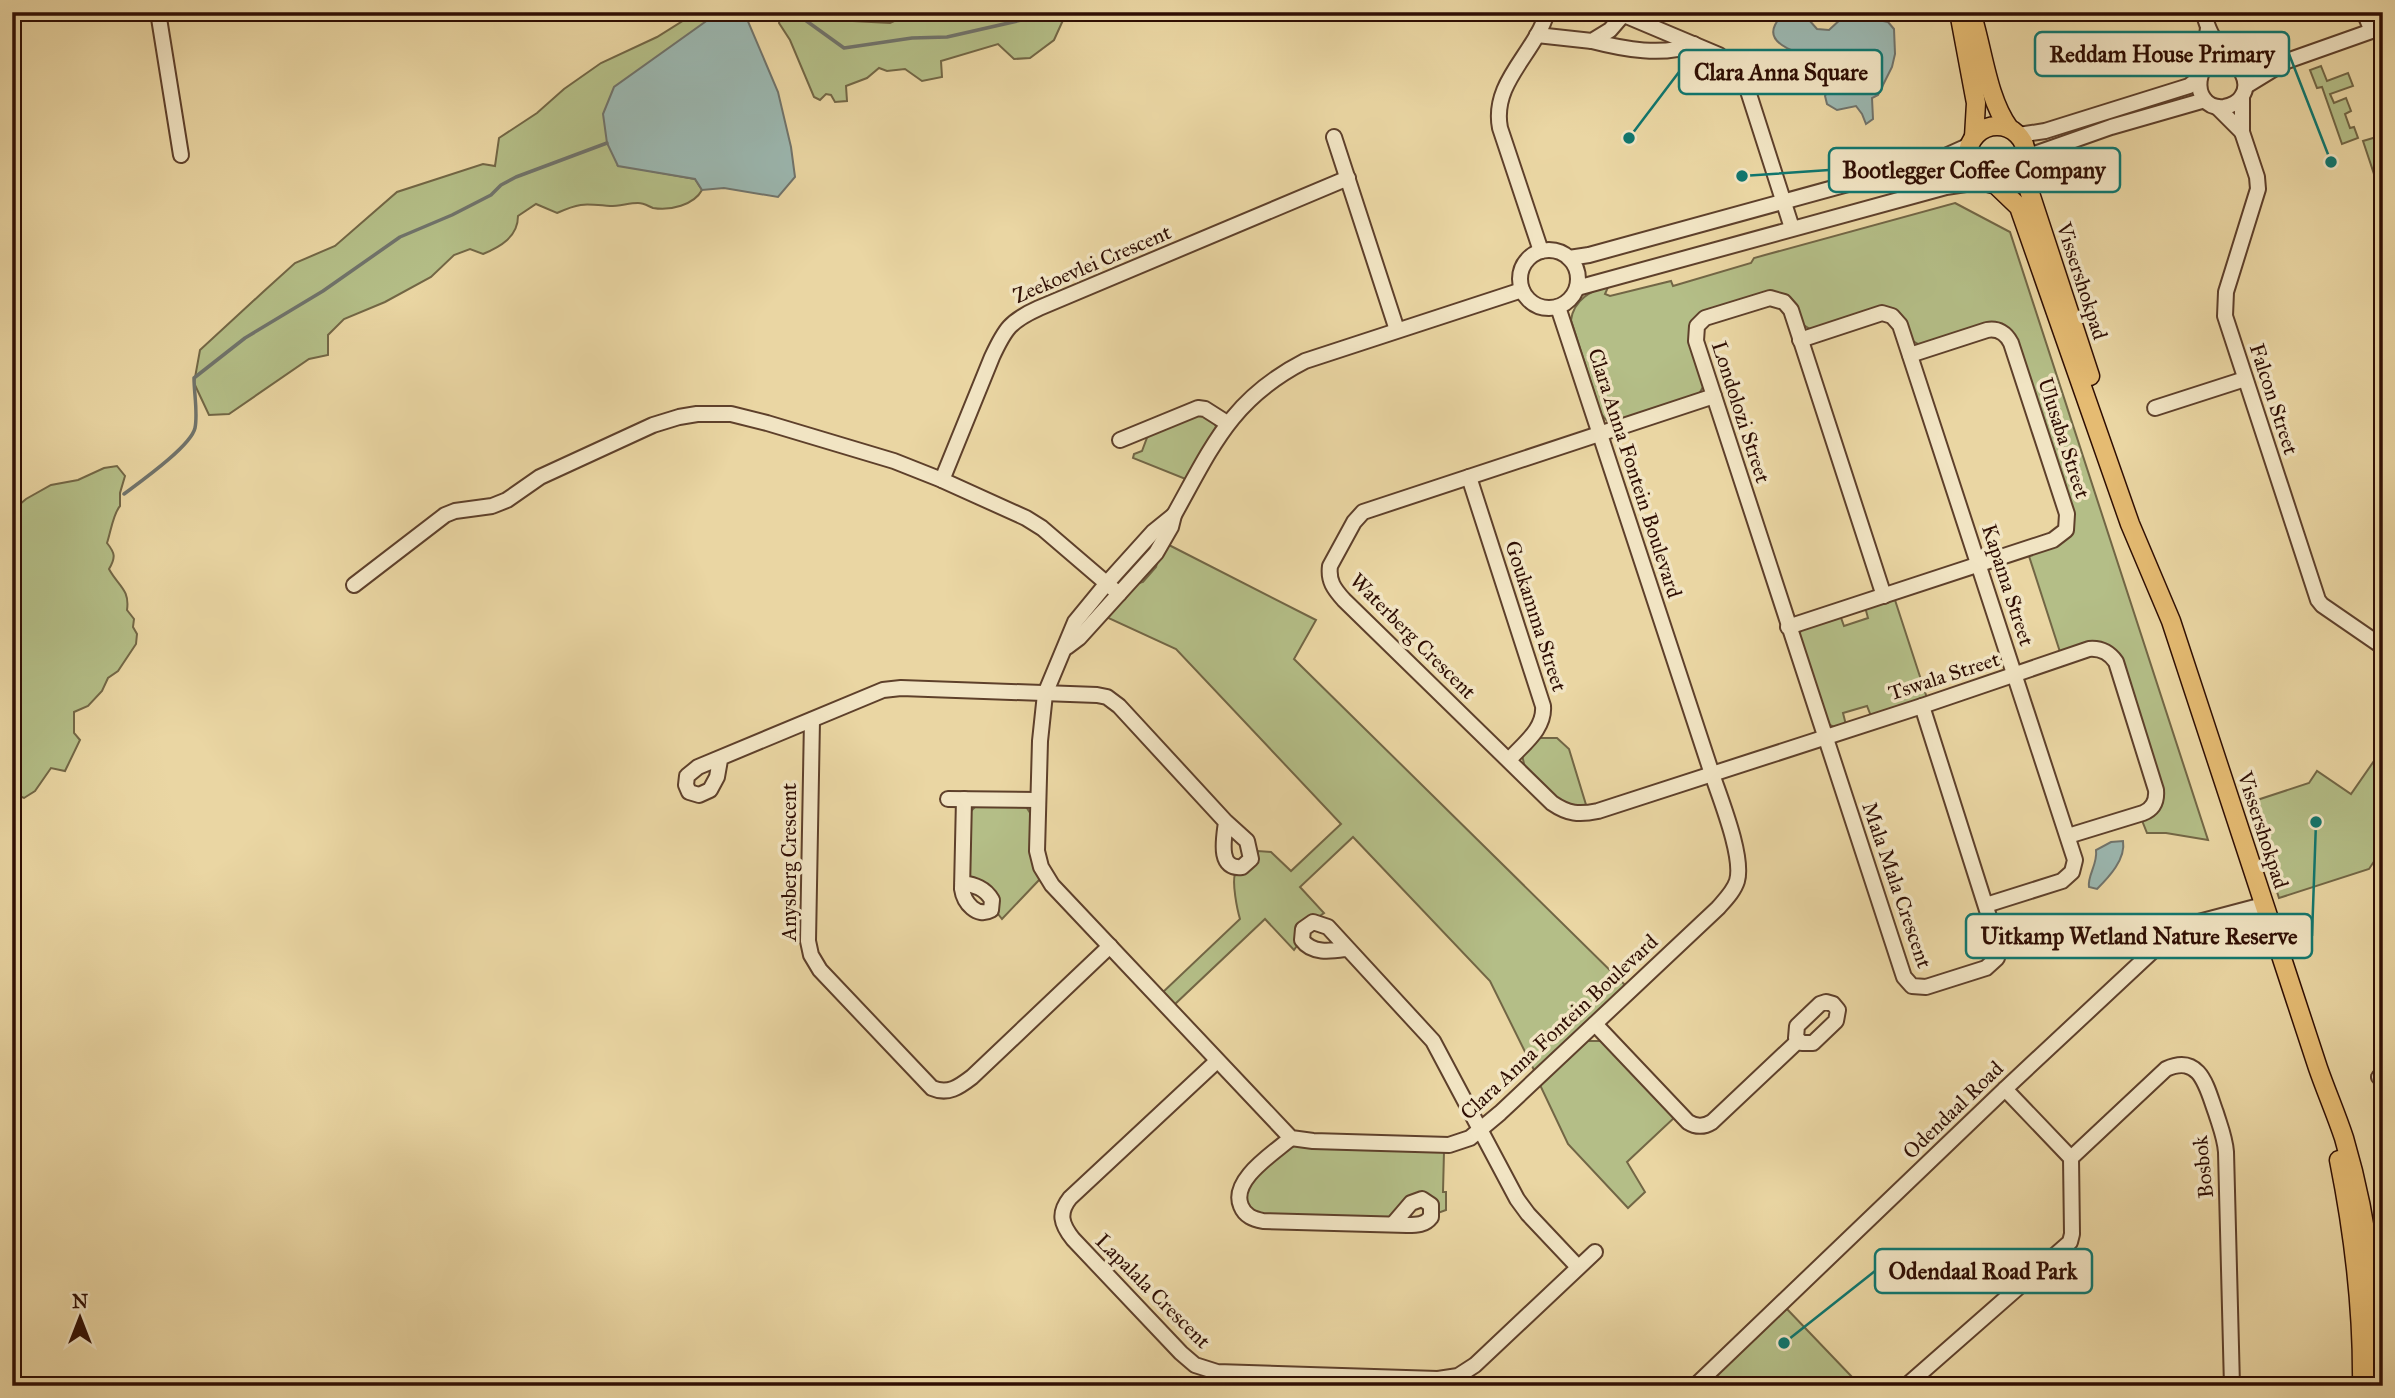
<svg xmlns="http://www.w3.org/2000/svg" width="2395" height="1398" viewBox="0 0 2395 1398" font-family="'IM FELL Great Primer',serif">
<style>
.green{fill:#b4be87;stroke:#726645;stroke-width:2}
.water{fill:#9bb7b0;stroke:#70736b;stroke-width:2}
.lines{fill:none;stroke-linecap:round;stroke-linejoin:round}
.stream{stroke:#70736b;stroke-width:3.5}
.minor-casing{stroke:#5e402b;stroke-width:18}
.major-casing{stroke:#2f0e03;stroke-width:21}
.minor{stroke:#f1e4c3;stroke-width:14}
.major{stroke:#e5bb72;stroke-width:18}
.labels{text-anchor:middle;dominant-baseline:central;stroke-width:7;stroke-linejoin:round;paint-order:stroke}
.street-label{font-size:21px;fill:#2f0e03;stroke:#f1e4c3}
.leader{fill:none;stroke:#0f766e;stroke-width:2.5}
.callout-dot{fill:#0f766e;stroke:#f1e4c3;stroke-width:2.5}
.callout{fill:#f1e4c3;stroke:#0f766e;stroke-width:2.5}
.callout-label{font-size:23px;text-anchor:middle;font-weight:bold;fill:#2f0e03}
</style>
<rect width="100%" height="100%" fill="#ead6a3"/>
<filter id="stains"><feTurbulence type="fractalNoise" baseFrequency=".00286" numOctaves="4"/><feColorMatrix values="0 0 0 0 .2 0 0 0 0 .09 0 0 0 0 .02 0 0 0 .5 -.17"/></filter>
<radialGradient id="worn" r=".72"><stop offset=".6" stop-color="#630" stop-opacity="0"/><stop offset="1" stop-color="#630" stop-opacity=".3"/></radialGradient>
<!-- green -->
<g class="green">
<path d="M697,12h22l-101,153 77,14 7,11c-8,15 -32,21 -49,18 -5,-2 -9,-5 -15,-5 -9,0 -18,3 -28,3 -25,-2 -29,-4 -53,7l-21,-9 -18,12c0,21 -18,31 -35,38l-13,-5 -16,6 -23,22 -46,25 -41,17 -16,16v20l-19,4 -80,55 -20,1 -15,-32 6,-33 63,-58 32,-29 40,-17 62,-54 86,-28 12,2 4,-28 38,-25 27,-24 37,-26 56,-26z"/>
<path d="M781,12h53l19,9 37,2 24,-11h147l3,6 -10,22 -24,18 -16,1 -16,-15 -57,17 1,16 -20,4 -17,-12 -18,2 -8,-3 -12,10 -21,8 1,15 -12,1 -4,-7 -5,-1 -6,6 -6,-3 -24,-57 -11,-17z"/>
<path d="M2321,66l6,15 21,-8 5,13 -23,8 4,9 12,-5 5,13 -6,3 5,14 4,-1 4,11 -16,6 -20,-57 -5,1 -7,-18z"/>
<path d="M2383,135v53l-4,1 -16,-48z"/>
<path d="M1955,203l55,29 198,608 -42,-7h-19l-6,-15 16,-10 -40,-153h-56l-33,-102 39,-16 -58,-206 -89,14 -7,-4 -11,-23 -92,11 -8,-5 -14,-27 -13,-5 -75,24 3,71 -4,7 -86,29 -6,-2 -6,-7 -30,-94c3,-21 20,-29 38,-35l-4,9 5,2 61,-15 2,5 78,-23 3,-5z"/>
<path d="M1195,415h10l9,7 2,5 -28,53 -55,-22 1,-4 8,-3 6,-16z"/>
<path d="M117,466l8,10 -5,17v13c-7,8 -9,25 -13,37 8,10 9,14 2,26 9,17 21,20 18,41l7,9 -1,8 4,7 -1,10 -18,27 -10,7 -6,13 -14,15 -14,6v21l6,7 -15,31 -14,-3 -16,23 -11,7 -12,-5v-282l14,-12 25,-14 27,-5 26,-12z"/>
<path d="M1167,544l149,76 -22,39 332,327 -91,86 -45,-91 -137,-144 -53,50 24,26 -7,5 -23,32 -29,-31 -91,86 -12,-12 78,-74c-3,-10 -8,-36 -5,-45 14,0 22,-9 23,-23l13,1 20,19 50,-47 -165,-175 -72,-33 29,-31 10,-3 13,-15 3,-11z"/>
<path d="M1894,597l33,101 -56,18 -4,-10 -24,7 3,12 -12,2 -6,-3 -29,-90 4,-6 37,-13 4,11 24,-8 -3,-11z"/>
<path d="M1537,738h20l12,11 18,59 -25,-5 -37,-35 -3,-13z"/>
<path d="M2383,748v49l-8,12 8,26v13l-14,21 -90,29 -31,-95 61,-20 8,-12 34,23z"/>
<path d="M976,806h49c16,14 3,52 15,73l-38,40 -33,-42 1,-65z"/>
<path d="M1587,1041h17l71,76 -48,45 18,30 -17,16 -60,-64 -28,-59z"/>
<path d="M1295,1145l149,6 -1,41h3v18l-8,3 -30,-15 -20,20 -132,-4 -12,-12 5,-19 39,-36z"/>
<path d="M1786,1308l67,70 -9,8h-141z"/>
</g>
<!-- water -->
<g class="water">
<path d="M719,12h25l34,80 13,55 4,30 -17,20 -54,-9 -22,2 -7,-11 -77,-13 -11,-23 -4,-29 11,-27z"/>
<path d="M1787,12h15l15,17 12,1 13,-12 12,-3 34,7 6,7 1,25 -3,13 -14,28 -6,3 1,21 -7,5 -4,-10 -6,-8 -19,4 -10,-6 -2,-8c7,-11 11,-23 5,-35 -15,-4 -67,-12 -55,-36 3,-6 6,-10 12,-13z"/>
<path d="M2123,841c3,18 -14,36 -26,48l-8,-2c-2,-11 9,-23 7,-37l15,-8z"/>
</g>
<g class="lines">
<!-- stream -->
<g class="stream">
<path d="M794,12l50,36 68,-10 35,-1 110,-25"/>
<path d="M124,494c16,-12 67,-48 71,-66 3,-15 -1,-35 -1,-50l51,-40 78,-47 77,-54 52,-22 39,-20 10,-10 15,-8 91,-34"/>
</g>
<defs>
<g id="minor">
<path d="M158,12l23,143"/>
<path d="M1617,12l102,43 20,19 9,17 44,137"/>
<path d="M2203,12c3,9 5,17 10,25 11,17 43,38 29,59 -3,6 -11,10 -18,11 -36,4 -32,-59 9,-45"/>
<path d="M2364,12l8,19"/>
<path d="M1537,35l55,6 18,-11 13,-15"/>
<path d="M1592,41c31,8 72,16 102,3"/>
<path d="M2238,66l44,-5"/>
<path d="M2202,71l6,-43"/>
<path d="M2246,86l41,-25 96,-34"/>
<path d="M2242,97v35l15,45 1,12 -32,103 -1,24 93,284 4,5 61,42"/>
<path d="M2217,107l25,25"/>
<path d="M2019,135l26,-4 144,-45 10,-8"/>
<path d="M1334,137l63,193"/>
<path d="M2026,157l85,-30 94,-27"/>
<circle cx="1549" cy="279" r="29"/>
<path d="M1541,251l-41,-123c-9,-46 36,-75 47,-116"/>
<path d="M1569,258l20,-3 350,-96 31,-14"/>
<path d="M1577,288l369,-101 39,-6"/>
<path d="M1800,340l82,-27 10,3 8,9 175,535 -3,12 -10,9 -76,24"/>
<path d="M1714,396l-351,116 -9,10 -24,44c-2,15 4,23 14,34l208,203c16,11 27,12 46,8l324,-105 167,-57c11,-1 20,3 27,13l40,128c1,11 -3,19 -13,23l-75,23"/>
<path d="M2155,408l90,-29"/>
<path d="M1120,440l78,-32 7,1 22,14"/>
<path d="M1469,477l74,229c2,23 -20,38 -34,54"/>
<path d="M942,480l50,-123c13,-28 18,-36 47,-49l309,-130"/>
<path d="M1174,515l-21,17 -46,51 -32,39 -30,72 -5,47 -3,110 4,16 11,18 239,253 22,3 136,4 21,-7 30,-25 218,-205c7,-8 16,-17 19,-27 7,-24 -17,-83 -25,-107l-154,-467"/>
<path d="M354,585l91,-70 10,-4 37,-5 15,-6 33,-23 113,-52 26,-8 18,-3h34l36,9 127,38 48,19 84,38 16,10 77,66"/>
<path d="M1884,596l-93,-286 -7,-8 -14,-4 -65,20 -8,8 -1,15 208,636 8,9 14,1 60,-19 11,-10 2,-10 -77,-242"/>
<path d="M1788,627l265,-87 13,-10 1,-16 -56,-171c-5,-10 -13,-15 -24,-13l-77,25"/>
<path d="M1067,647l12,-9 77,-85 15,-26 3,-12c38,-68 57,-116 131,-154l217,-71"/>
<path d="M812,720l-4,221 3,14 9,15 112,118c16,7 27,-1 40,-11l138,-131"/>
<path d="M720,760l-3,17 -7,13 -11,5 -10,-3 -3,-7 1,-9 11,-9 185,-77 18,-2 196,7 10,2 12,9 107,116 21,19 4,18 -9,8c-25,3 -18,-29 -16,-45"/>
<path d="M948,799l90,1"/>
<path d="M962,883c13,2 23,5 30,17l-1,10c-14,8 -27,-7 -29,-21l2,-90"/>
<path d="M1346,949c-15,2 -34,5 -44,-9l1,-11 10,-7 15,5 105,114 84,158 11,15 50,53"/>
<path d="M1826,1002l7,2 5,6 -2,11 -23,22h-11l-6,-5 1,-12 23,-22z"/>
<path d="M1595,1024l93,98c8,5 16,5 24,0l86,-81"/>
<path d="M1217,1061l-147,137c-12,15 -9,26 3,41l108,114 14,12 22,7 221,7 20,-3 17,-11 120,-113"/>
<path d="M2379,1077l4,-2"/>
<path d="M1291,1138c-17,15 -61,42 -50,68 4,10 12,13 22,15l144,4c10,0 18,0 24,-8v-12l-9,-6 -11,4 -18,21"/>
<path d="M2071,1158l95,-89c35,-16 41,20 50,44 4,13 9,25 10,39l6,234"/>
<path d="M1695,1386l310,-297 165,-154 21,-11 72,-19"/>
<path d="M1906,1386l164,-144 2,-8 -1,-76 -66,-69"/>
</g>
<g id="major">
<path d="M1959,12l17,91 -2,34"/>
<path d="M1971,12c12,37 16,86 38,116"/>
<circle cx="1997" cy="155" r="29"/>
<path d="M2022,169l68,207"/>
<path d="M1995,184l24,23 111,317 41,97 147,447c8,23 18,46 26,70 24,81 34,163 31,248"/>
<path d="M2339,1160c15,75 24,149 23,226"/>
</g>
</defs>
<!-- minor casing -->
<use href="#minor" class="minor-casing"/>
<!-- major casing -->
<use href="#major" class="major-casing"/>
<!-- minor -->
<use href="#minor" class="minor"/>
<!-- major -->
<use href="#major" class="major"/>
</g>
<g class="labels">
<!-- street labels -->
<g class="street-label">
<text transform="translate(1092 264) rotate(-23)">Zeekoevlei Crescent</text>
<text transform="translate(2082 281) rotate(72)">Vissershokpad</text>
<text transform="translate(2274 399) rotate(72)">Falcon Street</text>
<text transform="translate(1741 412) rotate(72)">Londolozi Street</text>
<text transform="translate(2064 438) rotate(72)">Ulusaba Street</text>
<text transform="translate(1635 473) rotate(72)">Clara Anna Fontein Boulevard</text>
<text transform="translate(2008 585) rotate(72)">Kapama Street</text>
<text transform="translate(1536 616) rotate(72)">Goukamma Street</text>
<text transform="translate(1413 636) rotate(45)">Waterberg Crescent</text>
<text transform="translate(1944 676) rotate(-18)">Tswala Street</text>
<text transform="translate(2263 830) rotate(72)">Vissershokpad</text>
<text transform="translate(789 862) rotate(-90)">Anysberg Crescent</text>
<text transform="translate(1897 885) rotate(71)">Mala Mala Crescent</text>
<text transform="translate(1559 1027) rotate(-43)">Clara Anna Fontein Boulevard</text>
<text transform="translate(1953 1110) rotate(-44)">Odendaal Road</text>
<text transform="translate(2203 1167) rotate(-96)">Bosbok</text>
<text transform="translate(1153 1291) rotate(45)">Lapalala Crescent</text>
</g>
</g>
<!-- callouts -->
<path class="leader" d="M2331 162L2289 54M1629 138L1679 72M1742 176L1829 170M2316 822L2312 936M1784 1343L1875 1271"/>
<g class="callout-dot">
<circle cx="2331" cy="162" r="7"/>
<circle cx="1629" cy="138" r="7"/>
<circle cx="1742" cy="176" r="7"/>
<circle cx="2316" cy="822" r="7"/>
<circle cx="1784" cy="1343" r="7"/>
</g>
<g class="callout">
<rect x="2035" y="32" width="254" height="44" rx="7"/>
<rect x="1679" y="50" width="203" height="44" rx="7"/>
<rect x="1829" y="148" width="291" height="44" rx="7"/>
<rect x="1966" y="914" width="346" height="44" rx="7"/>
<rect x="1875" y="1249" width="217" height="44" rx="7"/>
</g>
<g class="callout-label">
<text x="2162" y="62">Reddam House Primary</text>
<text x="1781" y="80">Clara Anna Square</text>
<text x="1974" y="178">Bootlegger Coffee Company</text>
<text x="2139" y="944">Uitkamp Wetland Nature Reserve</text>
<text x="1983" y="1279">Odendaal Road Park</text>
</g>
<!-- margin -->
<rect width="2395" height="1398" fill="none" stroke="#ead6a3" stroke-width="42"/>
<rect x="14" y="14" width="2367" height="1370" fill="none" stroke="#2f0e03" stroke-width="3.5"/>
<rect x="21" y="21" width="2353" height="1356" fill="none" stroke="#2f0e03" stroke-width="2"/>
<!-- north arrow -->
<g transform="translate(80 1318)" stroke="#f1e4c3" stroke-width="5" paint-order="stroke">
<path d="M0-5L12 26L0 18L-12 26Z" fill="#2f0e03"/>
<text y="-10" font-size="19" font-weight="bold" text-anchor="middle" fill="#2f0e03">N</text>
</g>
<rect width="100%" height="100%" filter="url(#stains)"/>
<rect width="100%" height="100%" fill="url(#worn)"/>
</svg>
